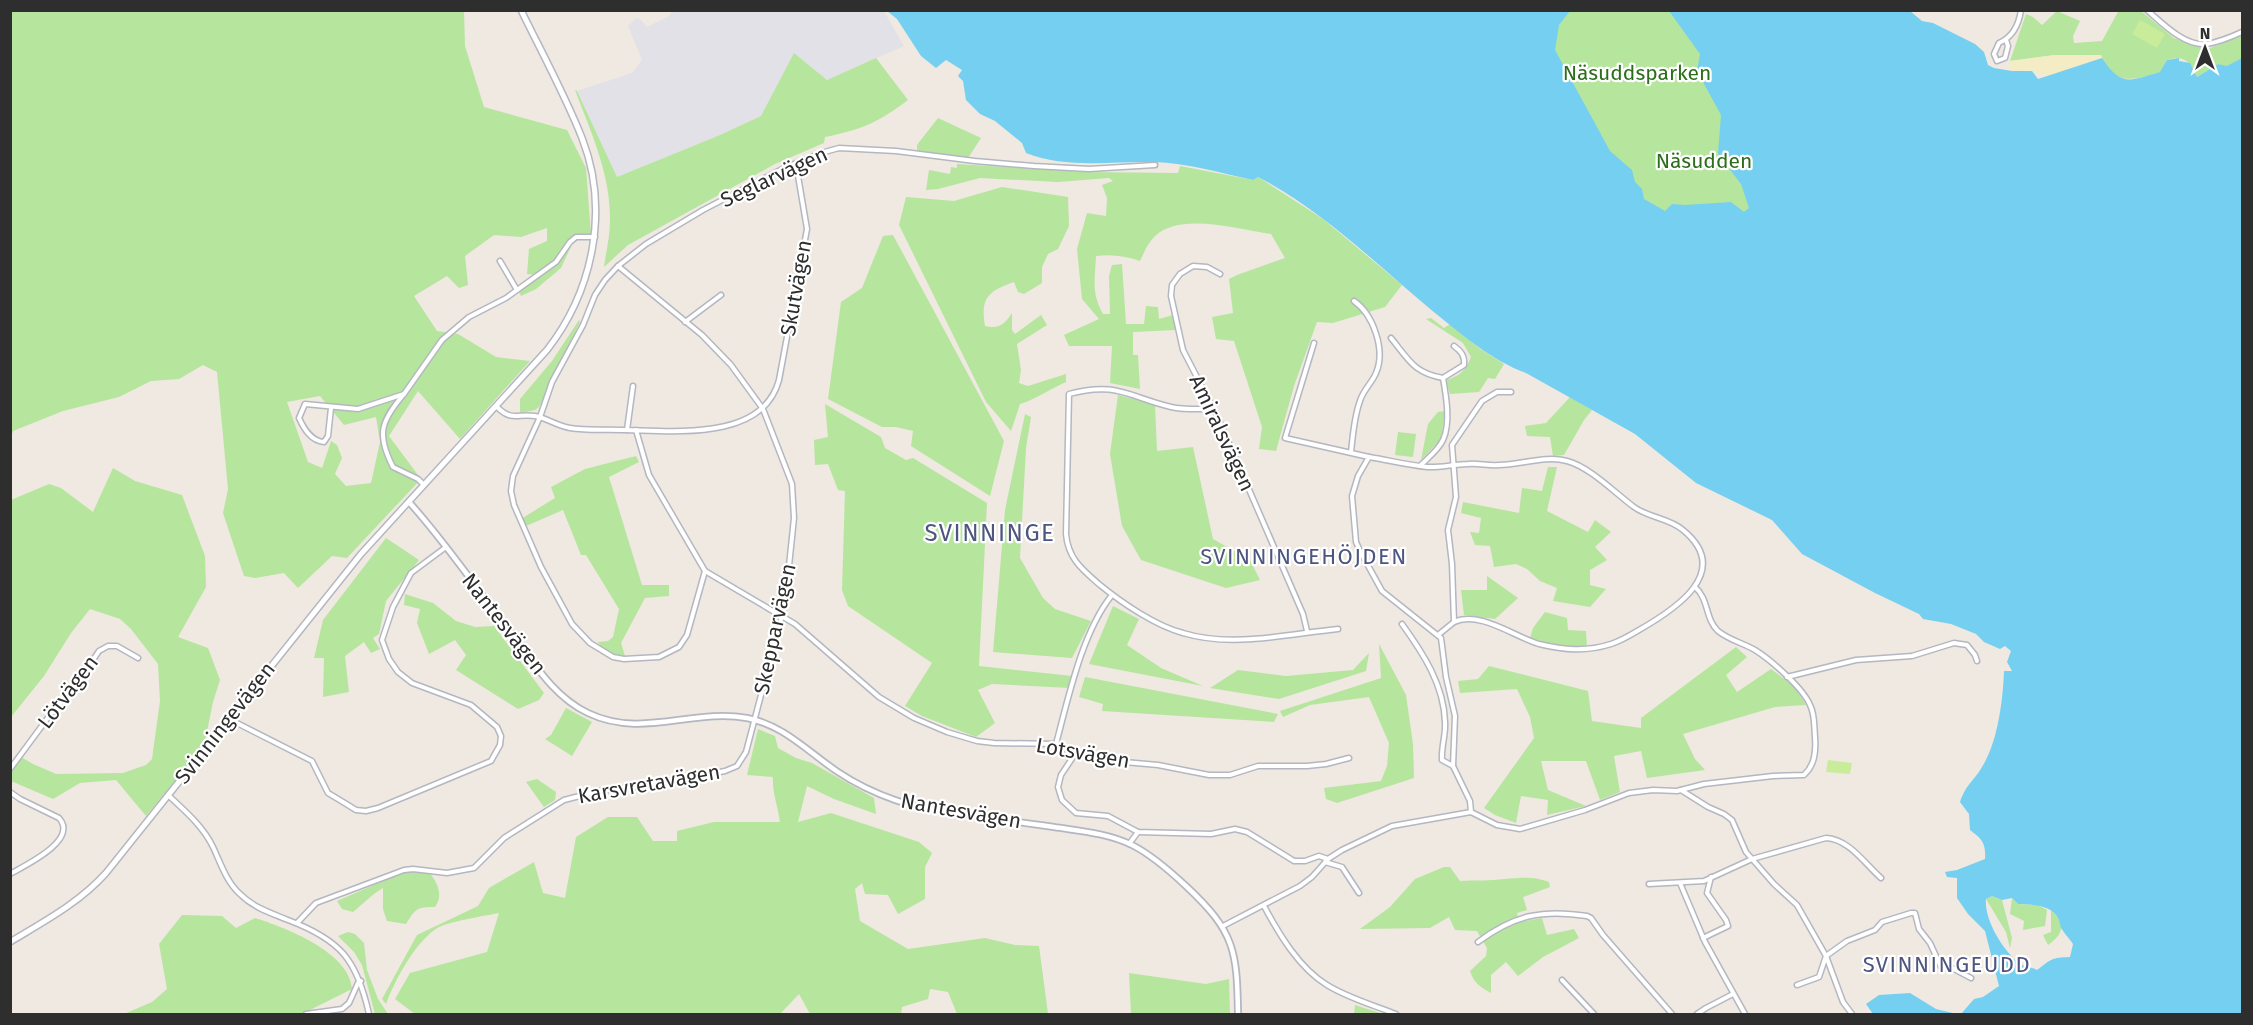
<svg xmlns="http://www.w3.org/2000/svg" width="2253" height="1025" viewBox="0 0 2253 1025" font-family="'Fira Sans',sans-serif">
<style>
.industrial{fill:#e3e1e8}
.green{fill:#b6e59e;fill-rule:evenodd}
.sand{fill:#f3ecc5}
.pitch{fill:#c9ec9a}
.water{fill:#75cff0;fill-rule:evenodd}
.lines{fill:none;stroke-linecap:round;stroke-linejoin:round}
.minor-casing{stroke:#b4b7c1;stroke-width:7}
.tertiary-casing{stroke:#b4b7c1;stroke-width:8}
.secondary-casing{stroke:#b4b7c1;stroke-width:8}
.minor{stroke:#fff;stroke-width:4}
.tertiary{stroke:#fff;stroke-width:4.5}
.secondary{stroke:#fff;stroke-width:5}
.labels{text-anchor:middle;dominant-baseline:central;stroke-width:4.5;stroke-linejoin:round;paint-order:stroke}
.park-label{font-size:21px;fill:#2c6e1b;stroke:#fff}
.street-label{font-size:21px;fill:#2e2e2e;stroke:#fff}
.neighbourhood-label{font-size:22px;letter-spacing:1.5px;fill:#4d5680;stroke:#fff}
.quarter-label{font-size:24px;letter-spacing:1.5px;fill:#4d5680;stroke:#fff}
</style>
<rect width="100%" height="100%" fill="#efe9e1"/>
<!-- industrial -->
<path class="industrial" d="M672,11h212l20,35 -77,34 -33,-26 -33,62 -41,19 -103,42 -40,-86 55,-18 10,-13 -14,-34 8,-8 5,2 6,7 22,-11z"/>
<!-- green -->
<g class="green">
<path d="M2119,10l22,1 33,27 28,10h8l32,-12v23l-15,8 -9,-3 -21,13c-8,-16 -12,-22 -30,-17l-6,12c-26,8 -49,15 -60,-17h-46l-45,6 16,-47 7,3 9,8 15,-14 23,10 -7,15 1,7 28,-2z"/>
<path d="M11,11h453l1,35 19,61 83,23 19,38 5,67 -17,5 -13,28 -25,21 -15,7 -2,-5 20,-16 -12,-1 2,-25 18,-8v-13l-26,9 -27,-2 -29,21 3,29 -9,3 -12,-12 -33,20 23,35 21,3 38,23 34,4 -70,78 -42,-48 -29,45 32,43 -74,79 -15,-2 -34,32 -14,-15 -29,5 -11,-2 -21,-63 5,-24 -11,-117 -14,-7 -24,14 -28,2 -32,16 -56,14 -50,20 -2,7zM320,396l24,29 32,-8 4,25 -9,41 -25,3 -11,-12 7,-16 -5,-13 -6,-4 -9,27 -14,-6 -21,-60z"/>
<path d="M1210,11h581l72,108 -221,187z"/>
<path d="M794,53l33,27 49,-22 32,42c-29,22 -47,30 -83,37l-1,6 -49,21 -147,81 -24,22c2,-15 6,-31 6,-46 1,-46 -19,-89 -35,-131l2,1 40,86 103,-42 41,-19z"/>
<path d="M938,118l43,20 -13,20 -51,-7v-6z"/>
<path d="M957,164l127,8 94,1 2,-7 73,14 5,-3 65,42 79,66 -17,22 -52,16 -16,-1 -23,64 -18,65 -17,-2 3,-22 -28,-86 -18,-2 -4,-22 21,-4 -4,-34 8,-4 48,-17 -14,-24c-32,-4 -91,-23 -117,3 -7,7 -10,16 -14,24 -14,-5 -29,-7 -44,-5 -1,23 -5,37 7,58h7l-1,-38 3,-11 10,-1 4,60h18l2,-18 12,1 1,12 14,-4 3,15 -43,2v23h5l2,34 -30,-6 2,-37h-43l-5,-11 35,-16 -17,-20 -5,-50 10,-36 19,3 1,-18 -5,-13 11,-4 -4,-3 -51,4 -78,-4 -42,11 -12,1 3,-20 21,4 1,-7 6,1z"/>
<path d="M1002,187l66,10 1,29 -11,23 -10,5 -6,13v16l-18,11 -6,-2 -4,-10c-25,9 -34,15 -29,44 14,3 19,-1 27,-13v17l3,4 26,-19 6,10 -30,19 4,26 -2,13 9,3 38,-12v8c-16,7 -30,17 -46,22l-9,27 -25,-29 -87,-177 7,-28 48,4z"/>
<path d="M893,235l111,206 -14,55 -79,-50 2,-15 -17,-4h-14l-54,-28 13,-97 21,-14 21,-52z"/>
<path d="M1431,318l13,10 6,-4 29,24 25,16 -9,15 -7,-1 -9,14 -29,2 -4,-14c14,-4 20,-10 25,-23l-8,-14 -37,-24z"/>
<path d="M579,320l1,2 -41,85 -4,3 -15,3v-14l32,-38z"/>
<path d="M1118,395l37,10 2,46 36,-4 20,92 37,21 10,20 -34,8 -85,-28 -19,-34 -12,-72z"/>
<path d="M1570,397l22,13 -8,10 -20,35 -11,1 -3,-19 -23,-1 -2,-10 21,-3z"/>
<path d="M825,404l56,33 4,11 21,12 7,-2 74,45 -8,163 93,10 -2,12 -78,-4 -14,6 17,33 -19,14 -54,-21 -17,-10 27,-43 -84,-57 -6,-16 3,-99 -7,-1 -10,-26 -13,1 -1,-25 14,-3z"/>
<path d="M1445,411l-4,28 -20,21 7,-36 10,-12z"/>
<path d="M1025,414l6,3 -5,31 -6,110 23,40 12,11 36,12 -19,37 -79,-6 12,-142z"/>
<path d="M1398,432l18,2 -3,23 -18,-2z"/>
<path d="M636,456l3,6 -30,15 33,108h27v11l-24,2 -24,45 4,13c-10,-1 -22,-4 -27,-14l10,-1 5,-4 6,-28 -33,-54h-5l-18,-45 -37,16 -5,-7 34,-21 -4,-11 34,-18z"/>
<path d="M1548,467h9l-10,44 41,21 7,-12 16,12 -16,15 12,13 -17,10v15l16,4 -16,18 -37,-6 4,-13 -17,-7 -13,-12 -11,-5 -22,3 -4,-21 -15,-1 -5,-13 9,1 2,-15 -20,-5 2,-11 56,11 3,-25 20,3z"/>
<path d="M113,468l22,13 47,14 23,61 1,31 -28,50 30,11 12,32 -7,22 -9,44 -58,70 -30,-36 -36,3 -27,16 -42,-18v-7l10,-17 12,7 23,10 67,-1 23,-8 6,-6 8,-58 -2,-37 -27,-35 -11,-10 -30,-10 -19,24 -27,43 -33,41v-217l38,-16 12,4 32,24z"/>
<path d="M386,538l33,22 -33,41 -7,33 -6,4 7,11 -9,4 -7,-11 -19,14 4,36 -26,5 1,-39h-10l9,-38z"/>
<path d="M1487,576l31,22 -23,21 -31,-4 -3,-25h26z"/>
<path d="M405,594l28,9 23,18 19,6 19,-1 50,67 -5,7 -21,9 -62,-39 10,-15 -11,-15 -26,14 -12,-31 3,-14 -16,-4z"/>
<path d="M1113,606l26,13 -12,26 34,23 42,18 -114,-22z"/>
<path d="M1545,612l22,6 1,12 18,1 1,17 -37,-3 -20,-7 3,-10z"/>
<path d="M1379,644l27,51 7,49 1,34 -77,25 -11,-4 -2,-11 57,-7 6,-15 2,-23 -20,-46 -59,8 -27,12 -3,-6 101,-33z"/>
<path d="M1736,647l11,10 -21,18 11,17 34,-23 24,18 11,18 -31,2 -92,27 12,25 10,11 -58,8 -6,-27 -27,5 6,36 -20,8 -14,-39h-45l7,29 38,16 -39,9 1,-15 -27,-4 -5,27 -21,-8 -11,-7 50,-70 -4,-21 -13,-28 -57,4 -2,-12 20,-2 11,-13 99,25 4,30 49,7v-10z"/>
<path d="M1369,653l-3,18 -87,28 -69,-11 28,-18 48,6 67,-6z"/>
<path d="M1085,677l193,37 -4,8 -172,-11 1,-7 -24,-7z"/>
<path d="M566,708l26,14 -20,34 -27,-17 6,-4z"/>
<path d="M758,729l17,7 3,12 18,10 16,5 62,35 2,16 -42,-15 -27,-13 -9,36 33,-9 88,29 13,11 -7,14v32l-27,15 -10,-19 -23,-1 -3,-11 -7,6 5,32 48,28 77,-11 30,7 24,1 9,68h-91l-9,-22 -18,-3 -2,10 -26,8 -1,7h-91l-11,-20 -19,20h-365l-20,-15 15,-26 77,-21 12,-39c-15,3 -47,8 -60,14 -23,13 -44,53 -53,77l-4,-5 35,-64 61,-29 11,-18 45,-26 9,31 22,5 11,-61 32,-20h29l16,24h24v-10l37,-9h66c-2,-16 -8,-30 -7,-45l-26,-2z"/>
<path d="M537,779l19,13 -1,8 -11,7 -18,-25z"/>
<path d="M1444,867h6l10,14c15,-1 30,0 45,-2 17,-1 27,-3 44,3l1,5 -27,10 4,13 -10,3 2,9 23,-4 5,17 27,-6 5,9 -36,19 -25,19 -12,-14 -15,13v18c-11,-6 -17,-10 -21,-22l16,-15 1,-8 -10,-17 -22,-1 -6,-13 -19,11 -70,1 30,-22 25,-28z"/>
<path d="M414,871l15,1c8,10 15,23 6,35 -18,0 -19,1 -29,17l-19,-3 -4,-12v-21c-12,7 -20,16 -30,24l-11,-3 -5,-8 62,-27z"/>
<path d="M1992,896l10,4 10,38 -2,10 -4,-16 -20,-33z"/>
<path d="M2012,898l6,6 20,1 9,5 -2,16 -22,4 1,-9 -14,-7z"/>
<path d="M2051,910c15,13 13,24 -3,35l-5,-10 8,-3z"/>
<path d="M182,915l40,1 14,12 19,-10c29,9 95,34 97,71l-50,25h-178l28,-12 15,-13 -8,-45z"/>
<path d="M348,932l7,2 9,9 3,27 11,29 10,15h-13l-13,-49 -8,-13 -16,-16z"/>
<path d="M1129,973l77,11 23,-5 1,35h-99z"/>
<path d="M1355,1005l28,9h1h-30z"/>
</g>
<!-- sand -->
<path class="sand" d="M2055,55h46l1,3 -56,19 -2,-3 -12,-3 -24,-1 2,-9z"/>
<!-- pitch -->
<g class="pitch">
<path d="M2140,20l25,14 -8,14 -25,-14z"/>
<path d="M1828,760l24,3 -2,11 -24,-2z"/>
</g>
<!-- water -->
<g class="water">
<path d="M887,11h683l-11,14 -4,25 55,101 22,19 3,12 7,7 2,10 21,12 7,-7 13,1 46,-3 13,10 5,-4 -8,-24 -23,-30 3,-39 -24,-44 3,-17 -31,-43h241l12,10 11,2 42,21 9,8 4,13 6,3 18,3h20l6,8 64,-21c19,29 28,23 58,14l7,-12 12,-2v3l11,2 7,14 21,-13 9,2 15,-8v956h-281l13,-15 9,-2 16,-11 -14,-55 -17,-17 -11,-16v-20l-10,-1 -2,-5 12,-2 28,-11c1,-16 -3,-20 -15,-29l-1,-16 -9,-12c6,-18 14,-21 22,-35 16,-25 21,-68 22,-96h8l-5,-9 4,-11 -6,-5 -5,3 -16,-7 -8,-8 -25,-10 -28,-5 -4,-5 -44,-21 -73,-39 -30,-34 -76,-37 -61,-49 -109,-61c-35,-13 -62,-37 -91,-60 -57,-47 -111,-102 -177,-136l-5,3c-32,-7 -66,-17 -99,-18 -41,-1 -89,7 -128,-9l-4,-10 -27,-22 -15,-7 -14,-14 -3,-19 -5,-5 4,-6 -16,-10 -10,8 -15,-12 -24,-37zM1992,896l10,4 10,-2 6,6c13,0 34,1 40,14 2,3 2,7 3,10 3,5 8,10 12,16l-3,13c-19,1 -17,1 -33,13 -6,-3 -13,-3 -18,-7 -16,-13 -35,-43 -33,-64z"/>
<path d="M1910,993l26,16 21,5h-84l-7,-10 13,-9z"/>
</g>
<g class="lines">
<defs>
<g id="minor">
<path d="M2147,10c15,13 38,37 60,34 12,-2 24,-7 35,-12"/>
<path d="M2006,40l2,6 -3,12 -8,3 -3,-7 5,-11c14,-6 20,-19 22,-33"/>
<path d="M500,261l17,29"/>
<path d="M1220,274l-13,-7 -14,-1 -13,8 -8,11 -1,11 12,54 35,68 85,196 4,17"/>
<path d="M685,322l36,-27"/>
<path d="M1391,338c18,22 23,35 52,40"/>
<path d="M1314,343l-29,95 84,19"/>
<path d="M404,394l38,-54 27,-23 37,-19 50,-36 14,-20 6,-5h19"/>
<path d="M497,407c15,15 21,6 38,9 12,2 22,10 35,12 18,3 37,1 55,2 49,1 138,11 154,-50l28,-151 -11,-65"/>
<path d="M331,408l-3,28 -4,6c-13,-1 -20,-13 -25,-24l6,-14 53,5 46,-15c-23,27 -28,40 -11,73l25,12 6,6"/>
<path d="M1213,409c-13,0 -29,1 -42,-2 -42,-10 -55,-26 -102,-13l-3,140c2,25 17,36 34,51 22,18 56,41 83,48 49,15 105,1 155,-4"/>
<path d="M627,430l6,-44"/>
<path d="M636,430l13,45 56,96 90,53 84,73 35,21 33,14 30,9 17,2 62,1 19,10 16,5 67,6 51,10h21l28,-9h49l19,-2 23,-6"/>
<path d="M1351,452c2,-17 3,-35 9,-51 3,-11 12,-18 16,-28 10,-23 -3,-59 -22,-72"/>
<path d="M1421,465c7,-7 18,-16 22,-25 8,-17 3,-45 0,-62l21,-13c1,-9 -3,-14 -10,-19"/>
<path d="M705,571l-18,64 -8,12 -20,10 -35,2 -11,-2 -23,-14 -18,-19 -31,-57 -27,-62 -3,-14 2,-15 27,-59 12,-35 31,-57 12,-30 10,-15 13,-14 28,-22 57,-34 81,-42 37,-15 18,-5 57,3 79,10 59,5 55,3 66,-4"/>
<path d="M1454,622c25,-12 61,15 85,22 25,6 47,8 72,0 10,-3 18,-8 28,-14 35,-20 95,-58 44,-100 -14,-12 -34,-12 -49,-23 -19,-14 -44,-40 -67,-46 -22,-6 -46,4 -68,4 -10,1 -21,-2 -31,-1 -14,0 -28,4 -41,3 -20,-2 -39,-7 -58,-10l-11,19 -6,20 4,46 4,9 22,40 59,47 5,39 9,39 -2,50 17,35 1,11"/>
<path d="M1402,624c21,29 42,61 43,98 1,13 -4,25 -3,38l11,6"/>
<path d="M1438,635l16,-13 -2,-58 -4,-34 8,-33 -4,-52 30,-44 15,-9h14"/>
<path d="M1787,677l69,-17 56,-4 42,-13 13,2 8,10 2,6"/>
<path d="M229,719l83,42 16,32 15,9 13,8 10,1 12,-3 113,-47 9,-16 1,-9 -4,-9 -26,-22 -59,-22 -14,-11 -9,-13 -7,-19 11,-33 18,-34 35,-26"/>
<path d="M1056,744c12,-45 26,-112 56,-149"/>
<path d="M1075,754l-14,21 -3,12 4,13 14,13 32,3 30,16 73,2 24,-5 12,3 47,29h11l14,-5 9,3"/>
<path d="M10,769l40,-54 24,-27 25,-37 9,-5h9l21,12"/>
<path d="M1681,790l27,17 16,7 8,6 14,32 28,32 23,21 29,51 17,46 9,12"/>
<path d="M10,792l10,7 39,19c20,22 -33,47 -49,56"/>
<path d="M168,795c17,16 35,31 45,52 8,17 13,34 27,47 14,14 31,19 48,26 53,20 69,40 81,94"/>
<path d="M1129,844l9,-12"/>
<path d="M1325,862l17,5 17,26"/>
<path d="M1680,883l25,59 40,72"/>
<path d="M1649,884l55,-3 48,-22 74,-21c23,1 39,26 55,40"/>
<path d="M1264,906c15,28 35,62 63,79 21,13 46,20 69,29"/>
<path d="M297,923l19,-20 88,-33 9,-1 34,4 27,-5 30,-30 60,-38 35,-9 45,-5 81,-15 12,-5 9,-14 39,-148 9,-86 -2,-34 -29,-75 -32,-44 -29,-30 -84,-69"/>
<path d="M1223,926l77,-40 12,-9 16,-18 14,-9 50,-24 79,-14 26,13 23,4 65,-19 44,-17 24,-3 24,1 27,-7 69,-8 31,-1c11,-10 12,-24 11,-38 -1,-11 0,-23 -5,-32 -7,-17 -39,-45 -55,-55 -12,-7 -26,-10 -37,-19 -13,-12 -9,-32 -23,-44"/>
<path d="M1703,938l25,-12 -2,-6 -19,-27 4,-16"/>
<path d="M1478,942c36,-27 65,-33 109,-26l4,2 12,17 69,79"/>
<path d="M1562,980l32,34"/>
<path d="M1797,985l22,-8 7,-21 21,-15 28,-11 7,-8 29,-9h4l4,16 11,14 11,24 11,1 19,10"/>
<path d="M306,1014l36,-5 7,-6 9,-20 3,-2"/>
<path d="M1697,1014l9,-6 27,-14"/>
</g>
<path id="tertiary" d="M409,502c37,41 68,87 102,131 22,29 43,64 77,80 54,26 105,-5 159,5 37,7 61,34 91,54 18,12 37,21 57,28 23,8 46,10 69,14 30,5 60,9 90,13 26,4 53,6 78,18 20,10 38,26 55,42 48,45 50,64 51,127"/>
<path id="secondary" d="M10,942c35,-21 69,-39 96,-69l255,-319 186,-204c46,-59 63,-140 35,-212 -17,-43 -40,-85 -61,-128"/>
</defs>
<!-- minor casing -->
<use href="#minor" class="minor-casing"/>
<!-- tertiary casing -->
<use href="#tertiary" class="tertiary-casing"/>
<!-- secondary casing -->
<use href="#secondary" class="secondary-casing"/>
<!-- minor -->
<use href="#minor" class="minor"/>
<!-- tertiary -->
<use href="#tertiary" class="tertiary"/>
<!-- secondary -->
<use href="#secondary" class="secondary"/>
</g>
<g class="labels">
<!-- park labels -->
<g class="park-label">
<text x="1637" y="73">Näsuddsparken</text>
<text x="1704" y="161">Näsudden</text>
</g>
<!-- street labels -->
<g class="street-label">
<text transform="translate(774 177) rotate(-25)">Seglarvägen</text>
<text transform="translate(796 288) rotate(-80)">Skutvägen</text>
<text transform="translate(1222 433) rotate(65)">Amiralsvägen</text>
<text transform="translate(504 624) rotate(52)">Nantesvägen</text>
<text transform="translate(775 629) rotate(-78)">Skepparvägen</text>
<text transform="translate(68 692) rotate(-53)">Lötvägen</text>
<text transform="translate(225 723) rotate(-52)">Svinningevägen</text>
<text transform="translate(1083 753) rotate(10)">Lotsvägen</text>
<text transform="translate(649 784) rotate(-10)">Karsvretavägen</text>
<text transform="translate(961 811) rotate(10)">Nantesvägen</text>
</g>
<!-- neighbourhood labels -->
<g class="neighbourhood-label">
<text x="1304" y="556">SVINNINGEHÖJDEN</text>
<text x="1947" y="964">SVINNINGEUDD</text>
</g>
<!-- quarter labels -->
<g class="quarter-label">
<text x="990" y="533">SVINNINGE</text>
</g>
</g>
<!-- border -->
<rect width="2253" height="1025" fill="none" stroke="#2e2e2e" stroke-width="24"/>
<!-- north arrow -->
<g transform="translate(2205 48)" stroke="#ffffff" stroke-width="4.5" paint-order="stroke">
<path d="M0-4.5L10 22L0 15L-10 22Z" fill="#2e2e2e"/>
<text y="-9" font-size="16" font-weight="bold" text-anchor="middle" fill="#2e2e2e">N</text>
</g>
</svg>
